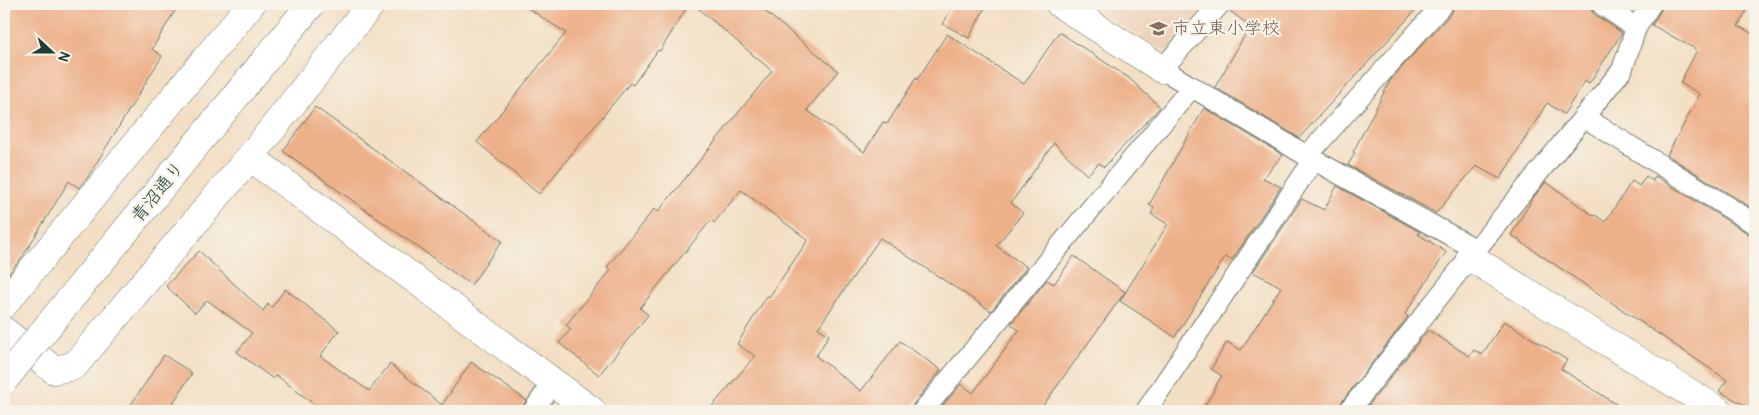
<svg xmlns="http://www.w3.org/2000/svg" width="1759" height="415" viewBox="0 0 1759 415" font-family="Pangolin,'Klee One',sans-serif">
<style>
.built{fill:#edd2ba}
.building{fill:#edb18a}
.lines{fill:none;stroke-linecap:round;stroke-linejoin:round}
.lane-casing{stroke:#697666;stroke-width:22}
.street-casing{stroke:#697666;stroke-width:29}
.lane{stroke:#fff;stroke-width:20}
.street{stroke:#fff;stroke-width:28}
.secondary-bridge-casing{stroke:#697666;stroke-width:29;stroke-linecap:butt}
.secondary-bridge{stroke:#fff;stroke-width:28}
.labels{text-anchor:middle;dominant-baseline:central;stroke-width:4.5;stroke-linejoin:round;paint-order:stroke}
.education-label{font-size:18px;fill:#785e54;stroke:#f7f3e8;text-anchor:start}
.street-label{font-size:18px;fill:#1f3d34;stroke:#f7f3e8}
</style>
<rect width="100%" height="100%" fill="#f7f3e8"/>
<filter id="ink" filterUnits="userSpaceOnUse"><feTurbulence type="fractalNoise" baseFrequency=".02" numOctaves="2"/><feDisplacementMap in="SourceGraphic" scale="10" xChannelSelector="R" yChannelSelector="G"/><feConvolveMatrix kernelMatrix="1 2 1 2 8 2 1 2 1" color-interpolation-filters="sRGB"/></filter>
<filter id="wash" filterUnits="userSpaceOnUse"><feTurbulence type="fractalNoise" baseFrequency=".0096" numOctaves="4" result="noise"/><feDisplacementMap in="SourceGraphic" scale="20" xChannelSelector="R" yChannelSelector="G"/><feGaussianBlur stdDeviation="1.12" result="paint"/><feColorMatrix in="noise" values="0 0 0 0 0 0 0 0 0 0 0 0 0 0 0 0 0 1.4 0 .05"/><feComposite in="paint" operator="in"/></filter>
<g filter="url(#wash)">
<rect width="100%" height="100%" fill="#f3dfc4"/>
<!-- built -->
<path class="built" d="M1089,4h119l-41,49z"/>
<g id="blocks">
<!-- building -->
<g class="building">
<path d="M4,4h175l-27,45 10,7 -74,121 -9,11 -10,-7 -46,75 -19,24z"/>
<path d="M522,4h167l-29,47 -2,-1 -25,35 -3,-2 -91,111 -62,-52 89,-109z"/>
<path d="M693,4h63l82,67 -31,39 57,42 19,-30 4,2 29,-46 1,2 30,-46 77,50 35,-52 70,46 31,29 -56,60 -5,-4 -12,12 -33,-32 -43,60 12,10 -27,33 31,21 -36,44 -111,-73 -62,90 11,7 -13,21 45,35 39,-50 41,29 -27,33 -3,8h-203l47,-55 -18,-12 30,-48 2,1 39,-57 -67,-50 -27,33 -3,-3 -71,88 8,7 -49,60 -40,-32 12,-14 -5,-4 45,-55 -4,-3 47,-58 4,3 114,-141z"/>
<path d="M954,4h33l-18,34 -26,-14z"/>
<path d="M1232,4h189l-122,134 -84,-51 35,-61 -20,-15z"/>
<path d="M1455,4h134l2,6 3,4 28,19 -33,51 -4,-3 -21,33 -17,-11 -47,76 -24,-13 -40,47 -88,-48 7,-12 -2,-1 38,-73 61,-67z"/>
<path d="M1663,4h87l-12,22 17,9v175l-88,-55 33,-61 -20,-11 17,-33 -45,-25 9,-15z"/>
<path d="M315,107l187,134 -31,44 -188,-134z"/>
<path d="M1204,108l79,47 -20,23 18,9 -49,73 -7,-3 -50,80 -55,-36 48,-77 -17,-10 3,-6 -5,-3z"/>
<path d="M1646,176l7,5 2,-5 94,58 6,2v175l-36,-20 8,-11 -216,-145 22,-37 13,-16 48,34 1,-1 10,7 27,-41 7,5z"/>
<path d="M1337,186l83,46 -2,2 28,18 -41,62 3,3 -68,87 -3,7h-136l13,-20 -1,-1 9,-14 -11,-7 16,-27 14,8 40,-63 -28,-15 49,-73 22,11z"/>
<path d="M199,251l64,60 5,-7 4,3 13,-18 54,42 -19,25 49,35 21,-27 52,41 29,-43 55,38 -5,11h-198l-47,-36 -3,4 -36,-27 15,-19 -45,-33 -12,13 -29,-27z"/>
<path d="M1074,256l51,36 -86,119h-101l23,-27 12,9 46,-63 -8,-6 36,-44 7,4z"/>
<path d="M1504,321l63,39 -6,9 66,42h-263l64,-81 41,26 5,-6 8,5z"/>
<path d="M164,355l28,18 -24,38h-41z"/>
</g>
</g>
</g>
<g filter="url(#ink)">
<use href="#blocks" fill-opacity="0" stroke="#697666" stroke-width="1"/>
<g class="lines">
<defs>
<g id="lane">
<path d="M1220,4l-58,65 145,87 170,94"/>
<path d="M1601,4l35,24"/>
<path d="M1584,117l171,107"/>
<path d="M1307,156l136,-152"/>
<path d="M533,411l19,-28"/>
<path d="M923,411l269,-324"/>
<path d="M1146,411l168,-252"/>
<path d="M1349,411l121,-154 152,-187 14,-42 15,-24"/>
</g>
<g id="street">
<path d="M371,4l-121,153 342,254"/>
<path d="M1060,4l102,65"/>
<path d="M1470,257l249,154"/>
<path d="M4,304l247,-300"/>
<path d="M4,331l50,39 20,-4 176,-209"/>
</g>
</defs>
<!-- lane casing -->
<use href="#lane" class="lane-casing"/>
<!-- street casing -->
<use href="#street" class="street-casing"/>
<!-- lane -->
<use href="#lane" class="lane"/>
<!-- street -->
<use href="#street" class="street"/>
<defs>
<path id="secondary-bridge" d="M4,380l307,-376"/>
</defs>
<!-- secondary-bridge casing -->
<use href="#secondary-bridge" class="secondary-bridge-casing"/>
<!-- secondary-bridge -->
<use href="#secondary-bridge" class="secondary-bridge"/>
</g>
</g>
<!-- icons -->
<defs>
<symbol id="school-bare" viewBox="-9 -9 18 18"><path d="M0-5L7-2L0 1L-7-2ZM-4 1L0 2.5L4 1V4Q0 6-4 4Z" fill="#8d6e63" stroke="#f7f3e8" stroke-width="2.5" paint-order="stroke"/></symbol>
</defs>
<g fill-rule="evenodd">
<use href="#school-bare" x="1146" y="16" width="25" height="25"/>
</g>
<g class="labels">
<!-- education labels -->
<g class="education-label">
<text x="1172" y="28">市立東小学校</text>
</g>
<!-- street labels -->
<g class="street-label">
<text transform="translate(158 192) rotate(-51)">青沼通り</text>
</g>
</g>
<!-- margin -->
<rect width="1759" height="415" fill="none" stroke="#f7f3e8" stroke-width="20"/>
<!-- north arrow -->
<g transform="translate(52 52) rotate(111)" stroke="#f7f3e8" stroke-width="4" paint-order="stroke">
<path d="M0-4L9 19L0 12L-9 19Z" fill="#1f3d34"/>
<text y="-8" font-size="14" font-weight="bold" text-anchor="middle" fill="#1f3d34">N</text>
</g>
</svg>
